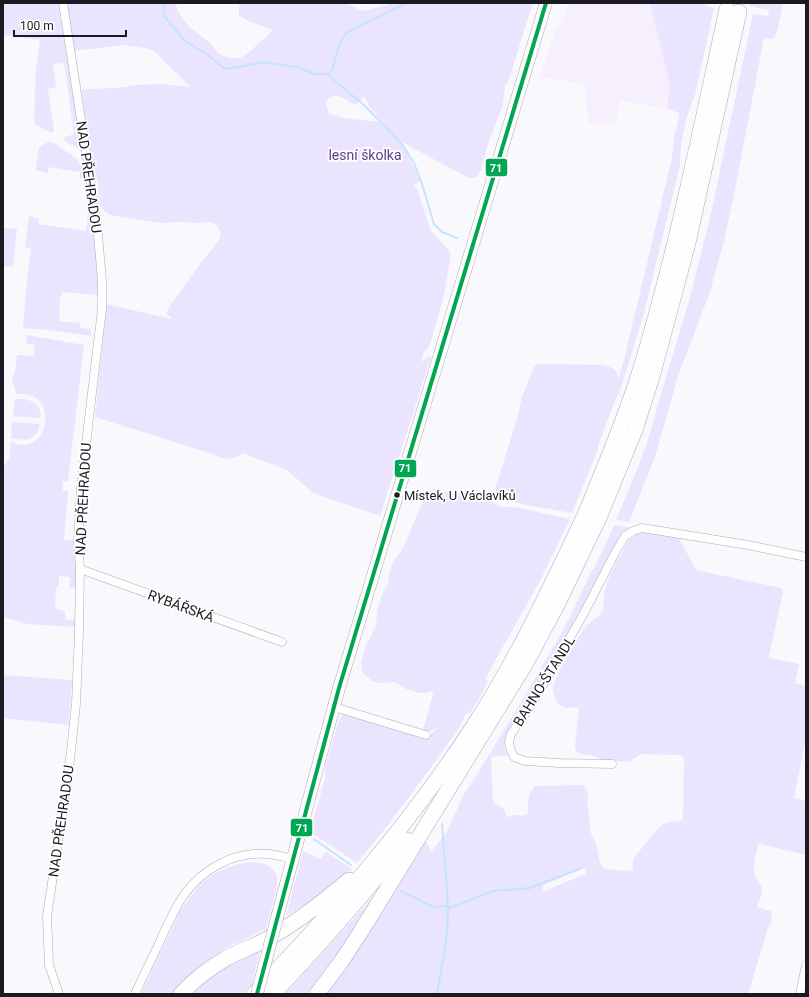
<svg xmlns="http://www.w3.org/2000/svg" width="809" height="997" viewBox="0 0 809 997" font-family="Roboto,sans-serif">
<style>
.commercial{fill:#f6effd}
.green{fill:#eae4fe;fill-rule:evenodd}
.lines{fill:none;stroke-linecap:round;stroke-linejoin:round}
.stream{stroke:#c4e4fd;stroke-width:2}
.minor-casing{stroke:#aeacb2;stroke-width:9}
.secondary-casing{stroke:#aeacb2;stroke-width:13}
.motorway-casing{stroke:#aeacb2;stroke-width:16}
.minor{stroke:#fefeff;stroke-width:8}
.secondary{stroke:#fefeff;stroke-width:12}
.motorway{stroke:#fefeff;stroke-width:15}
.secondary-bridge-casing{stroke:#aeacb2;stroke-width:13;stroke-linecap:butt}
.secondary-bridge{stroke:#fefeff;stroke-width:12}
.bus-1-casing{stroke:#fff;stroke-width:7}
.bus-1{stroke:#00a651;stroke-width:4}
.bus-dot{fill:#1b1921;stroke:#fff;stroke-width:1.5}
.labels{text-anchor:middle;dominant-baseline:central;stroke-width:3.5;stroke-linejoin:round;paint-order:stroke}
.bus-label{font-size:13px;fill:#1b1921;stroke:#fff;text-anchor:start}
.park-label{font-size:14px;fill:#594288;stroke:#fff}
.street-label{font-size:14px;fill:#1b1921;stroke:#fff}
.line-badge{stroke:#fff;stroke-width:1.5}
.badge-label{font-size:11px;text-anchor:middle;font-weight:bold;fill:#fff}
</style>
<rect width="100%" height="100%" fill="#f9f8fd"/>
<!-- commercial -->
<path class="commercial" d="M569,3h81l20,81v4l-3,21 -48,-9 -3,24 -27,-1 -5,-39 -44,-7 17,-51h2l4,-5z"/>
<!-- green -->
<g class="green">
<path d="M3,3h55l24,148 -17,-10 -1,-2 1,-2 9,-3 -10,-71 -11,1 3,23 -8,2 6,41 -2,3 -18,-9 2,-57 4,-27 -37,-5z"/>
<path d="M67,3h109c1,17 23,31 35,41 4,4 6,9 11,11 4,3 13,4 18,3 8,-3 25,-21 33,-28l-27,-10 -7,-5v-7l1,-5h106l16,8 26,-6 1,-2h144l-26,82 -2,-2 -1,12 -2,12 -14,37 -7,26 -2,4 -3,3 -6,1 -3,-1 -56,-30 -10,-6 -13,-12 -19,-23 -5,-10c-3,5 -7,10 -13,7 -1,0 -5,-4 -6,-4 -6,-4 -13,-4 -18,1l-1,3 3,11 15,4 35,4 24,23 14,29 3,7 -7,4 4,4 14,42 17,18 3,5 -8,46 -13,44c-4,9 -8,6 -8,18l6,-5h3l-51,159 -67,-23 -26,-23 -44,-17c-9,7 -20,8 -30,1l-118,-37c4,-38 8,-76 11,-113l66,15 -5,-5v-2l3,-6 30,-42 19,-24 2,-5 -1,-3 -3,-6 -5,-4h-5l-6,1 -25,-1 -16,1 -50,-8 -6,-4 -4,-6 -2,-22 -4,-15 -5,-25v-9l-3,-10 -4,-33 1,-2 35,-1 19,-3 24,-1 30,3 -24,-23 -12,-12 -5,-3 -26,-4 -50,6z"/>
<path d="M650,3h57l-1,3 8,2 -19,87 -8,21 -6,28 -1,21 -37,152 -24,77 -3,4 -18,48v4l-26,63 -46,-8 -21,-5 -7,-5 -3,-6 22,-70 5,-22 12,-30 5,-3 62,1c11,2 16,3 17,14l5,-15 49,-206 2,-21 6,-24 -13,-4 3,-21v-4z"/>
<path d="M750,3h33l-6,29 -4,7 -9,-1 -31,162 -9,41 -14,51 -31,81 -24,84 -26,65 -13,-2c16,-38 33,-76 42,-116l31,-103 21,-83 43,-204 15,2 1,-6 -20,-4z"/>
<path d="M51,142l3,1 23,16 9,14 9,46 4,59 -1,17 -36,-3v4h-2l-1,25 21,2v5l11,1v7l-33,-5 -35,-3 3,-39 5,-40 -6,-1 4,-32 10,3 -1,5 48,7 4,-29 -4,-20 -2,-3 -4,-1v-6l-31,-5 -1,5 -1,1 -9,-2 -2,-2 3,-21 7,-5z"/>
<path d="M3,228l14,1 -4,37 -2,1 -8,-1z"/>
<path d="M27,335l57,10 -16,136h-5v10h5l-4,49 14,1 -2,47h-7l1,-11 -11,-1v11h5h-8l-1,22 7,1v1h3v9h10v7l-47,-3 -25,-7v-150c8,-6 7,-15 8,-25 3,1 8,3 12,3 26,0 31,-44 6,-50 -4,-1 -9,-1 -13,-1l-1,-7 -3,-6 3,-10 2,-16 17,1 1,-11 -9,-1z"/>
<path d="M15,399c15,0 25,2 26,19l-28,-2z"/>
<path d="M12,422l28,2c-4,18 -15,17 -29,14z"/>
<path d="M434,489l5,1 34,7 19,5 9,5h14l55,12 -29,60 -56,100 3,3 -16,28 -4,4h-3l-4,11c-33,47 -67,94 -104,138l-47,-31 15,-53v-11l15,-51 4,-3 78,22 2,4 15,-13 -11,5 -5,-2 11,-39 -9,2h-5l-14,-4 -11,-7 -14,1h-3l-6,-2 -9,-8 -2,-11 4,-14 11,-23 1,-14 4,-14 8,-16v-6l3,-12 11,-15 22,-52 4,-4z"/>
<path d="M614,525l18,3 -109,185 -17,24 -2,10 4,8 -17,2 2,45 11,7 3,8c2,0 5,-1 7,-2 4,0 10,2 13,-1 3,-3 0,-9 1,-13 1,-6 3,-10 7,-15l45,-1 4,1 3,4 1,4 -1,12 2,6 1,19 6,13 4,19 4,6 22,2 7,-1v-11l26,-32 6,-4 18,-3 1,-62 -4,-3 -39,-1 -12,8 -14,-1 -14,-2 -10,-4 -10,-1 -5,-3 -1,-5 4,-37c-4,-3 -7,-1 -12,-1 -8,0 -13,-10 -14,-18 -1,-10 26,-55 33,-64 5,-5 12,-8 16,-14 3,-6 1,-12 2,-18 3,-17 13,-33 21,-47 2,-4 4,-8 7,-11 9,-8 35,0 47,2l17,32 85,18 2,2v2l-14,64 1,2 4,1 25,5 -4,19 11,3v52l-12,60 12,3v54l-46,-11 -2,1c-2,8 -4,16 -4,23 0,17 16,16 3,36v3l14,4v5l1,4 -4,8 -20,66h-424l101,-155 6,13 16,-20 16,-36 13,-20 44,-72 35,-60 15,-27 20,-43 6,-9zM582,869h3l1,3 -1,2 -42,18v-7z"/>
<path d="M3,675l69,5 -3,45 -66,-7z"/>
<path d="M303,851l17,8 6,-7 26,17 -24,22 -42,25z"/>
<path d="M252,862c6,1 14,1 18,5 3,2 6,6 7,10 1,12 -8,40 -11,52l-44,21 -26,19 -24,25h-31l39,-83 21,-28 14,-10 9,-4 14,-5z"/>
<path d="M373,897l-33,53 -33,44h-22l23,-25z"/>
<path d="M262,944l-10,40 -10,10h-54l13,-13z"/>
</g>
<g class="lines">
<!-- stream -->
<g class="stream">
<path d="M166,3l-3,8 2,6 20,24 20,12 17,14 6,2 35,-7 33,5 19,7h12l5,-3 7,-26 8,-13 58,-28 1,-1"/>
<path d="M327,74l37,31 38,39 12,19 8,21 12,40 8,8 15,6"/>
<path d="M314,839l37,26"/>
<path d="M401,891l32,16 14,-1"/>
<path d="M447,909l46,-18 37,-3 52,-20"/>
<path d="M437,994c3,-20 8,-41 10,-61 3,-37 -3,-73 -5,-109"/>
</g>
<defs>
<g id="minor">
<path d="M80,569l202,73"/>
<path d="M334,707l92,28"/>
<path d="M612,764l-53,-1 -34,-2 -11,-4 -3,-6 -2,-9 2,-8 21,-30 51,-89 33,-64 9,-15 8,-5 9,-3 106,17 58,12"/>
<path d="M59,994l-10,-29 -2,-49 17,-113 7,-52 5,-47 3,-72 1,-63 -2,-28 3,-52 10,-88 11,-92v-28l-5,-58 -34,-220"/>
<path d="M135,994c8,-18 17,-35 25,-53 7,-15 14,-32 24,-46 19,-27 51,-44 85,-41 8,1 16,3 24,5"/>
<path d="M800,994l6,-29"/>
</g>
<path id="secondary" d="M283,895l56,-207 207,-685"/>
<g id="motorway">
<path d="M585,515c19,-47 39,-93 54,-141 37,-120 61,-243 88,-365"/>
<path d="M599,518l36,-88 17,-53 36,-134 51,-231"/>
<path d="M181,994c13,-14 27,-25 44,-35 14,-8 30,-13 44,-21 29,-16 55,-37 80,-58"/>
<path d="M254,994c80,-83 154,-168 217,-264 44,-67 78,-139 112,-211"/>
<path d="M273,994c47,-50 92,-101 134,-154"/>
<path d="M317,994l24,-32 19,-29 166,-270 32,-60 39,-81"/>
</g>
</defs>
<!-- minor casing -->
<use href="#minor" class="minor-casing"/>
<!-- secondary casing -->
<use href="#secondary" class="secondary-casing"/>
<!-- motorway casing -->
<use href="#motorway" class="motorway-casing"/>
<!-- minor -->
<use href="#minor" class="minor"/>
<!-- secondary -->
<use href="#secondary" class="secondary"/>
<!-- motorway -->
<use href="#motorway" class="motorway"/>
<defs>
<path id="secondary-bridge" d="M257,994l26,-99"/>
</defs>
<!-- secondary-bridge casing -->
<use href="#secondary-bridge" class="secondary-bridge-casing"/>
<!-- secondary-bridge -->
<use href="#secondary-bridge" class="secondary-bridge"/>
<defs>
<path id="bus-1" d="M257,994l82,-306 207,-685"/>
</defs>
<!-- bus-1 casing -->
<use href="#bus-1" class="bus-1-casing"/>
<!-- bus-1 -->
<use href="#bus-1" class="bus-1"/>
</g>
<!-- markers -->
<circle class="bus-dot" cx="397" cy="495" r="3.5"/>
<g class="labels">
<!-- bus labels -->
<g class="bus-label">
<text x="404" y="495">Místek, U Václavíků</text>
</g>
<!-- park labels -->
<g class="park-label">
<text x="365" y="155">lesní školka</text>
</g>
<!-- street labels -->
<g class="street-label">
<text transform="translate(89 177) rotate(82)">NAD PŘEHRADOU</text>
<text transform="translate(83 499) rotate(-87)">NAD PŘEHRADOU</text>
<text transform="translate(181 606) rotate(20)">RYBÁŘSKÁ</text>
<text transform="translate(544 681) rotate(-58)">BAHNO-ŠTANDL</text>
<text transform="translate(61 821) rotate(-82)">NAD PŘEHRADOU</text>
</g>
</g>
<g class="line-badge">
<rect x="485" y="158" width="23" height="19" rx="4" fill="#00a651"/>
<rect x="394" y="459" width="23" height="19" rx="4" fill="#00a651"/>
<rect x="290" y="818" width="23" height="19" rx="4" fill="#00a651"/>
</g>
<g class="badge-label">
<text x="496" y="172">71</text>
<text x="405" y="472">71</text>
<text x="302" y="832">71</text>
</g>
<!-- border -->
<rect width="809" height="997" fill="none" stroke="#1b1921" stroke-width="8"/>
<!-- scale -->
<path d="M14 30v6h112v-6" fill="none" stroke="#1b1921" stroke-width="2"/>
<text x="20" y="30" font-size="12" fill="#1b1921" stroke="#ffffff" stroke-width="3" paint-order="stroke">100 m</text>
</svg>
